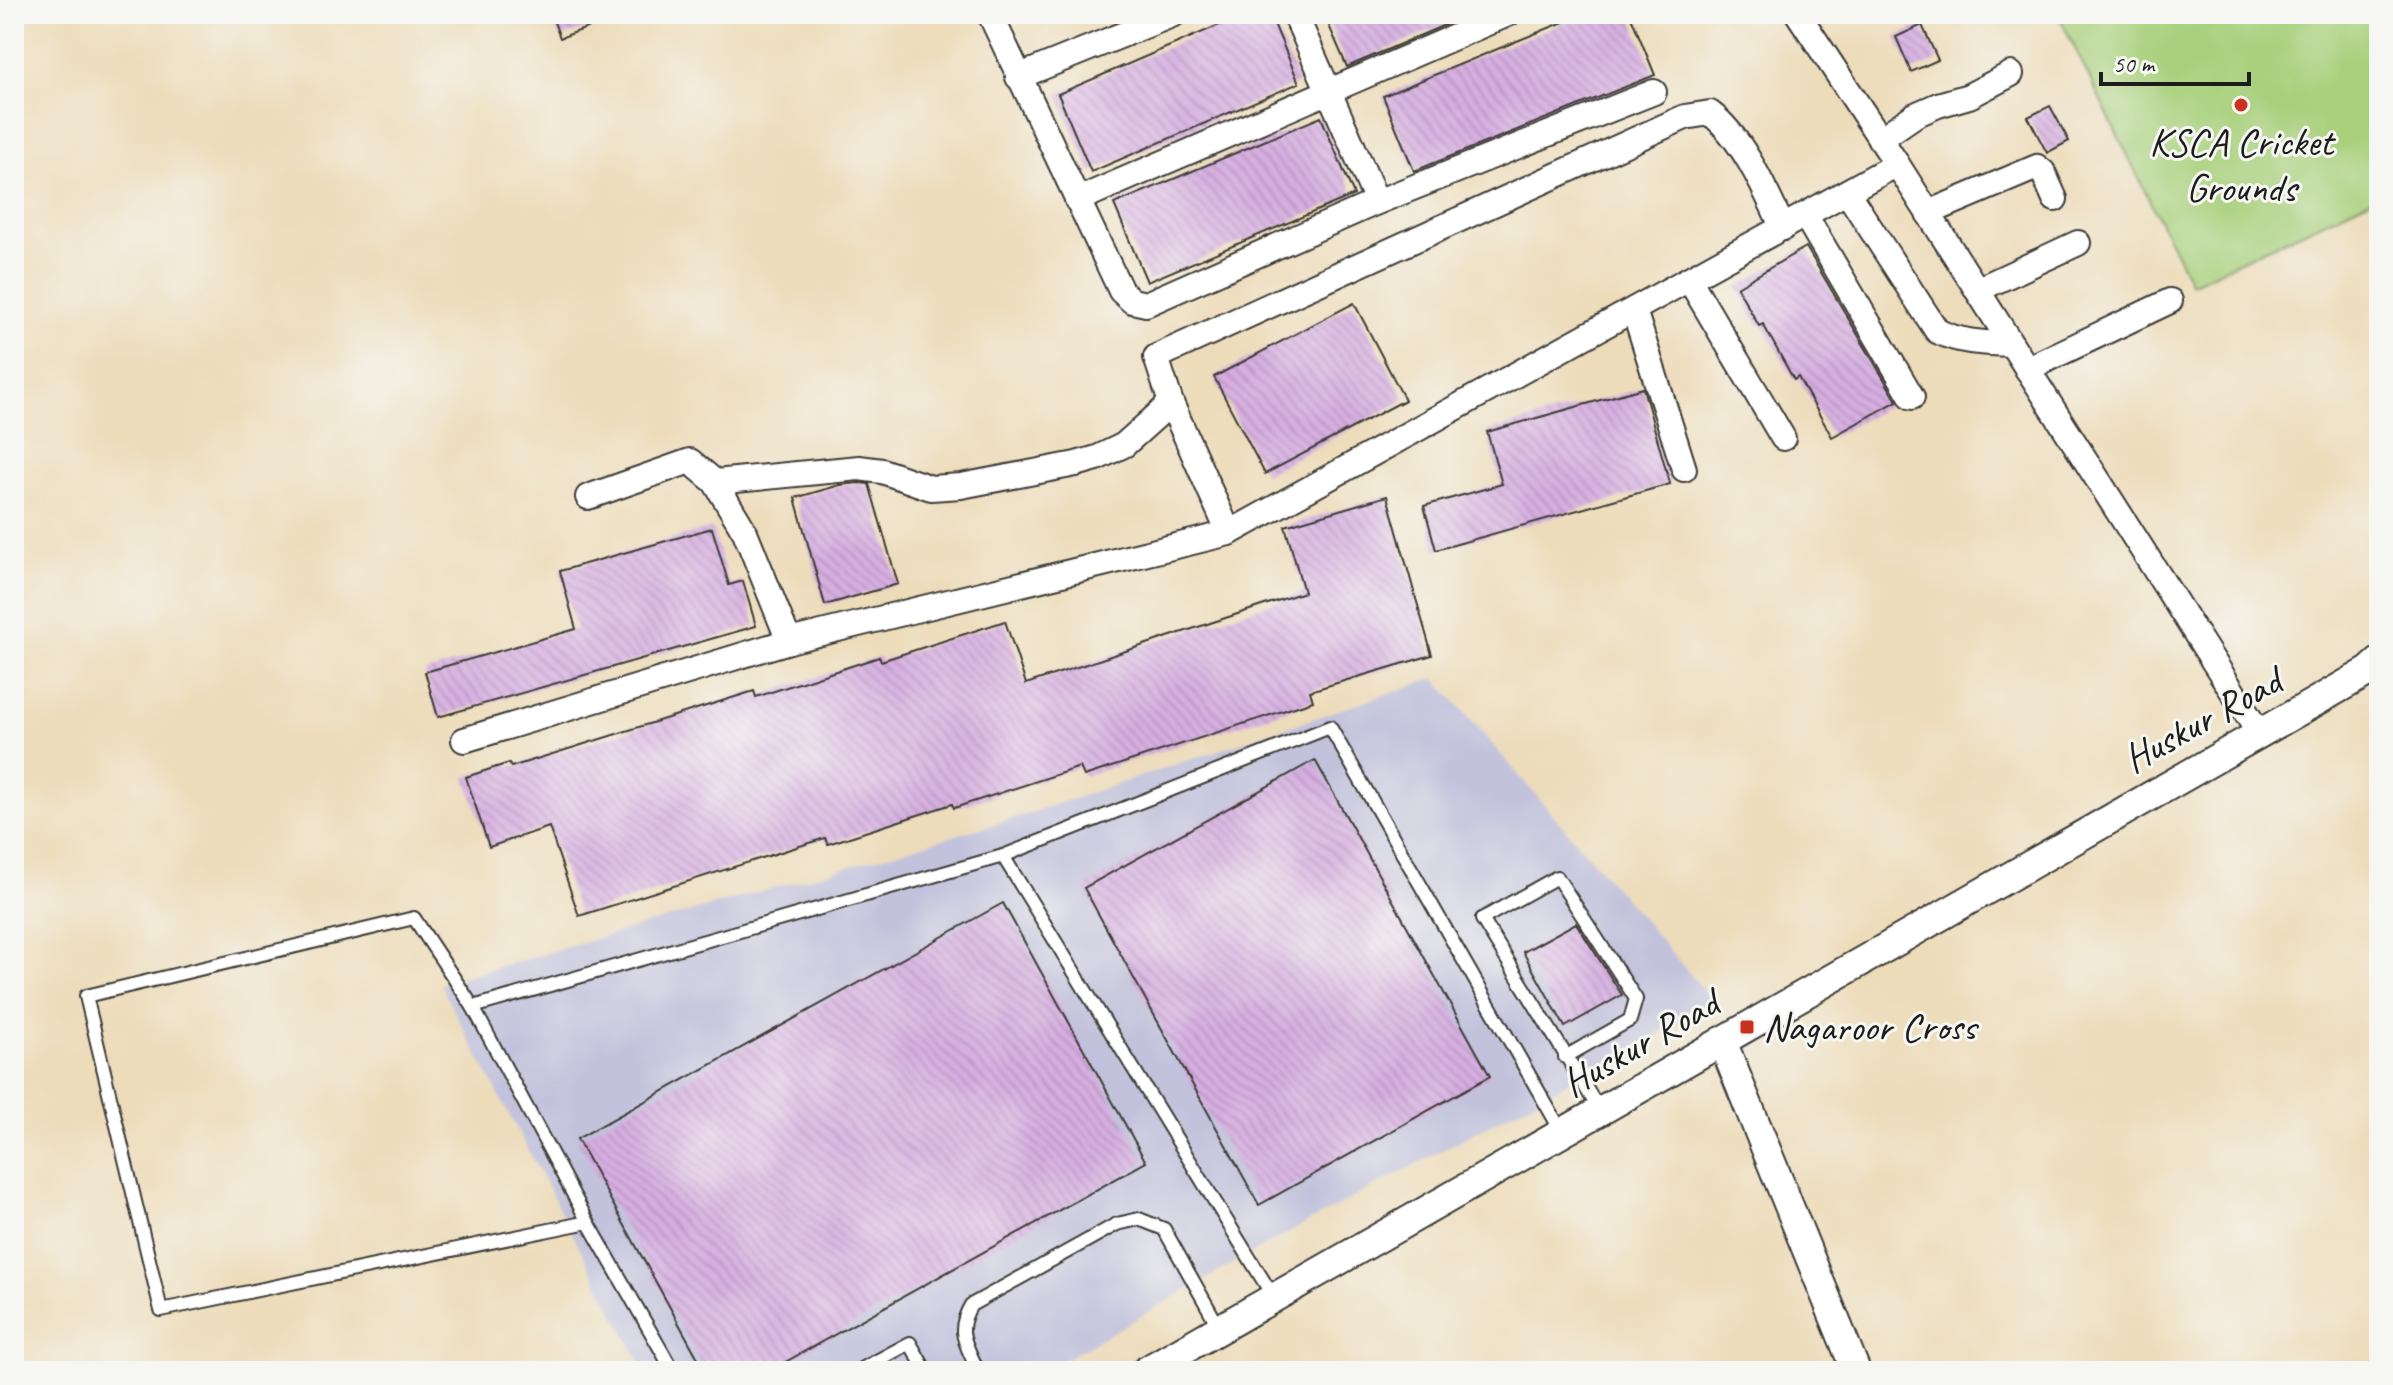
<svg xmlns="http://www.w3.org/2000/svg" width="2393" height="1385" viewBox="0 0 2393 1385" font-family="Caveat,sans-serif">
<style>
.industrial{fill:#c2c2dc}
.green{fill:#a8d07b;stroke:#62764c;stroke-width:2}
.building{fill:url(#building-back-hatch)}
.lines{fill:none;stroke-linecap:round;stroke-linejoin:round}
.service-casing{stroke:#3b3934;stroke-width:16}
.minor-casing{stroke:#3b3934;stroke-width:28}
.tertiary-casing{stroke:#3b3934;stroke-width:32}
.service{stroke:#fff;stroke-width:12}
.minor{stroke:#fff;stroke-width:24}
.tertiary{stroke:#fff;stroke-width:28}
.poi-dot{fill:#c8321e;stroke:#f6f6f2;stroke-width:3}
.labels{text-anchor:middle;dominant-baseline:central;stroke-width:6;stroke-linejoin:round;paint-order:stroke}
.poi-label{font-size:40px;fill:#1c1c1c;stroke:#f6f6f2}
.street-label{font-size:40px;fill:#1c1c1c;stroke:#f6f6f2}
</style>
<defs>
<pattern id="building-back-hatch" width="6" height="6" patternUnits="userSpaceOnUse" patternTransform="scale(2)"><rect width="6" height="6" fill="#d6aee0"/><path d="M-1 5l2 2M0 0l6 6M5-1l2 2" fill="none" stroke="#b795c0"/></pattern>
</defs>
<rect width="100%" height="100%" fill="#f6f6f2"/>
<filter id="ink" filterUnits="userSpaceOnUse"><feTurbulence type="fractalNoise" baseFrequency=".0125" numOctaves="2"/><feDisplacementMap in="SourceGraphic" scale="16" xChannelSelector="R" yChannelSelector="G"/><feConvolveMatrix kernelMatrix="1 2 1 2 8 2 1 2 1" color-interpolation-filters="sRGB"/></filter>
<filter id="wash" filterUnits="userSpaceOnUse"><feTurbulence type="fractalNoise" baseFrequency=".006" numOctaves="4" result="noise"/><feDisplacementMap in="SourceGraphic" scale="32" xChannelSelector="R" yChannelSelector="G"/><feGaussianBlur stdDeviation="1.8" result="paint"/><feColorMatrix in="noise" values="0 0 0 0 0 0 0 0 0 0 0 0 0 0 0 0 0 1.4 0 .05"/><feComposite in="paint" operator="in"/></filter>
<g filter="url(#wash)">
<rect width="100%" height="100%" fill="#eddcba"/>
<!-- industrial -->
<path class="industrial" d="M1435,678l280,325 -442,238 -229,130h-399l-205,-387 579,-167z"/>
<!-- green -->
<path class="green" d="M2058,14h321v182l-188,88z"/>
<g id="blocks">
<!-- building -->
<g class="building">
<path d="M551,14h68v2l-59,22z"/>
<path d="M1245,14h25l29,69 -208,89 -33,-78z"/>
<path d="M1324,14h146l-123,53z"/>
<path d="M1583,14h47l25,61 -241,96 -31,-75z"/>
<path d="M1922,25l16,35 -27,12 -15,-35z"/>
<path d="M2050,106l19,35 -22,12 -19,-36z"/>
<path d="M1321,117l33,78 -207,87 -33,-78z"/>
<path d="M1806,247l91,154 -65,36 -34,-60 -4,3 -31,-56 -4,2 -22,-39z"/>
<path d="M1354,303l51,97 -140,74 -51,-97z"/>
<path d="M1643,388l27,96 -234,66 -12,-44 78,-22 -15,-52z"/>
<path d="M859,483l10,1 29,100 -73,21 -30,-107 45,-13z"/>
<path d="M1387,496l45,159 -122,36 3,10 -229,75 -4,-9 -126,41 -2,-4 -124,40 -3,-6 -246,78 -30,-89 -60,20 -23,-70 43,-14 2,4 243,-76 2,6 123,-40 2,4 124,-40 21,63 278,-92 -19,-66z"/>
<path d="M712,528l17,57 14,-4 13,45 -318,91 -13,-45 151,-43 -16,-58z"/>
<path d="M1315,760l175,316 -231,129 -175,-317z"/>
<path d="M1003,903l143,259 -377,209h-64l-128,-232z"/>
<path d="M1576,923l46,72 -57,32 -42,-75z"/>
</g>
</g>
</g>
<g filter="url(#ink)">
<use href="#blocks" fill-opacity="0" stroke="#3b3934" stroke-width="2"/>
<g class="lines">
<defs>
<g id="service">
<path d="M1003,856l327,-129 233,407"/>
<path d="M473,1007l530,-151 271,442"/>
<path d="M1565,1057l65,-37 6,-21 -79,-122 -75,42 118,192"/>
<path d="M588,1222l-115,-215 -59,-89 -328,78 75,314 427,-88 85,149"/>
<path d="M858,1371l52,-28 16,28"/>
<path d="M974,1371l3,-2c-11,-26 -22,-37 -6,-64l146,-81 22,-5 25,10 56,100"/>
</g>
<g id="minor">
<path d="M990,14l131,277 11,10 14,3 231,-102 -82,-188"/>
<path d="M1798,14l99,150"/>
<path d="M1018,77l156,-63"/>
<path d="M1880,139l35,-24 23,-10 31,-9 42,-22"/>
<path d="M1847,192l90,139c24,12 48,12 74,13"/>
<path d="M1077,200l431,-186"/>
<path d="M1377,202l277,-110"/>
<path d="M1928,213l109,-46 6,5 12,27"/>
<path d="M1805,215l107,182"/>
<path d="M1689,279l94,159"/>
<path d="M1977,290l101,-47"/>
<path d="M1634,310l50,159"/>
<path d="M2027,369l143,-68"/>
<path d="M715,482l144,-14 23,3 49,17 30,-2 115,-22 21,-6 27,-13 47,-42"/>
<path d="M588,497l102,-36 25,21 30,50 44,109"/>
<path d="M1229,533l668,-369 362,569"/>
<path d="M464,740l325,-99 440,-108 -58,-130 -15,-46 529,-240 25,-4c33,25 55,77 73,115"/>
</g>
<g id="tertiary">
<path d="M1722,1041l134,330"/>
<path d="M1146,1371l1223,-700 10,-9"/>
</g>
</defs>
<!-- service casing -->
<use href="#service" class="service-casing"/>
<!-- minor casing -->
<use href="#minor" class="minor-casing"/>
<!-- tertiary casing -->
<use href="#tertiary" class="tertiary-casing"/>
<!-- service -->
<use href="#service" class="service"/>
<!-- minor -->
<use href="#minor" class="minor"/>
<!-- tertiary -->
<use href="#tertiary" class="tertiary"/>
</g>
</g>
<!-- markers -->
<g class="poi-dot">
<circle cx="2241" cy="105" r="8"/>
<rect x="1739" y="1019" width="16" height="16" rx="4"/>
</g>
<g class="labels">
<!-- poi labels -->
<g class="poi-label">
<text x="2241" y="142">KSCA Cricket<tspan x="2241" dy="46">Grounds</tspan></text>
<text x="1763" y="1027" text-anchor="start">Nagaroor Cross</text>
</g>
<!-- street labels -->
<g class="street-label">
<text transform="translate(2202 720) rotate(-29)">Huskur Road</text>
<text transform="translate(1640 1043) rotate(-30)">Huskur Road</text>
</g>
</g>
<!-- margin -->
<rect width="2393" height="1385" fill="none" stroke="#f6f6f2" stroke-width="48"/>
<!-- scale -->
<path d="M2101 72v12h148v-12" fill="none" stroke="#1c1c1c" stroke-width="4"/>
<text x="2113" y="72" font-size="24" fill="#1c1c1c" stroke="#f6f6f2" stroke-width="6" paint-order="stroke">50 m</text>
</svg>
